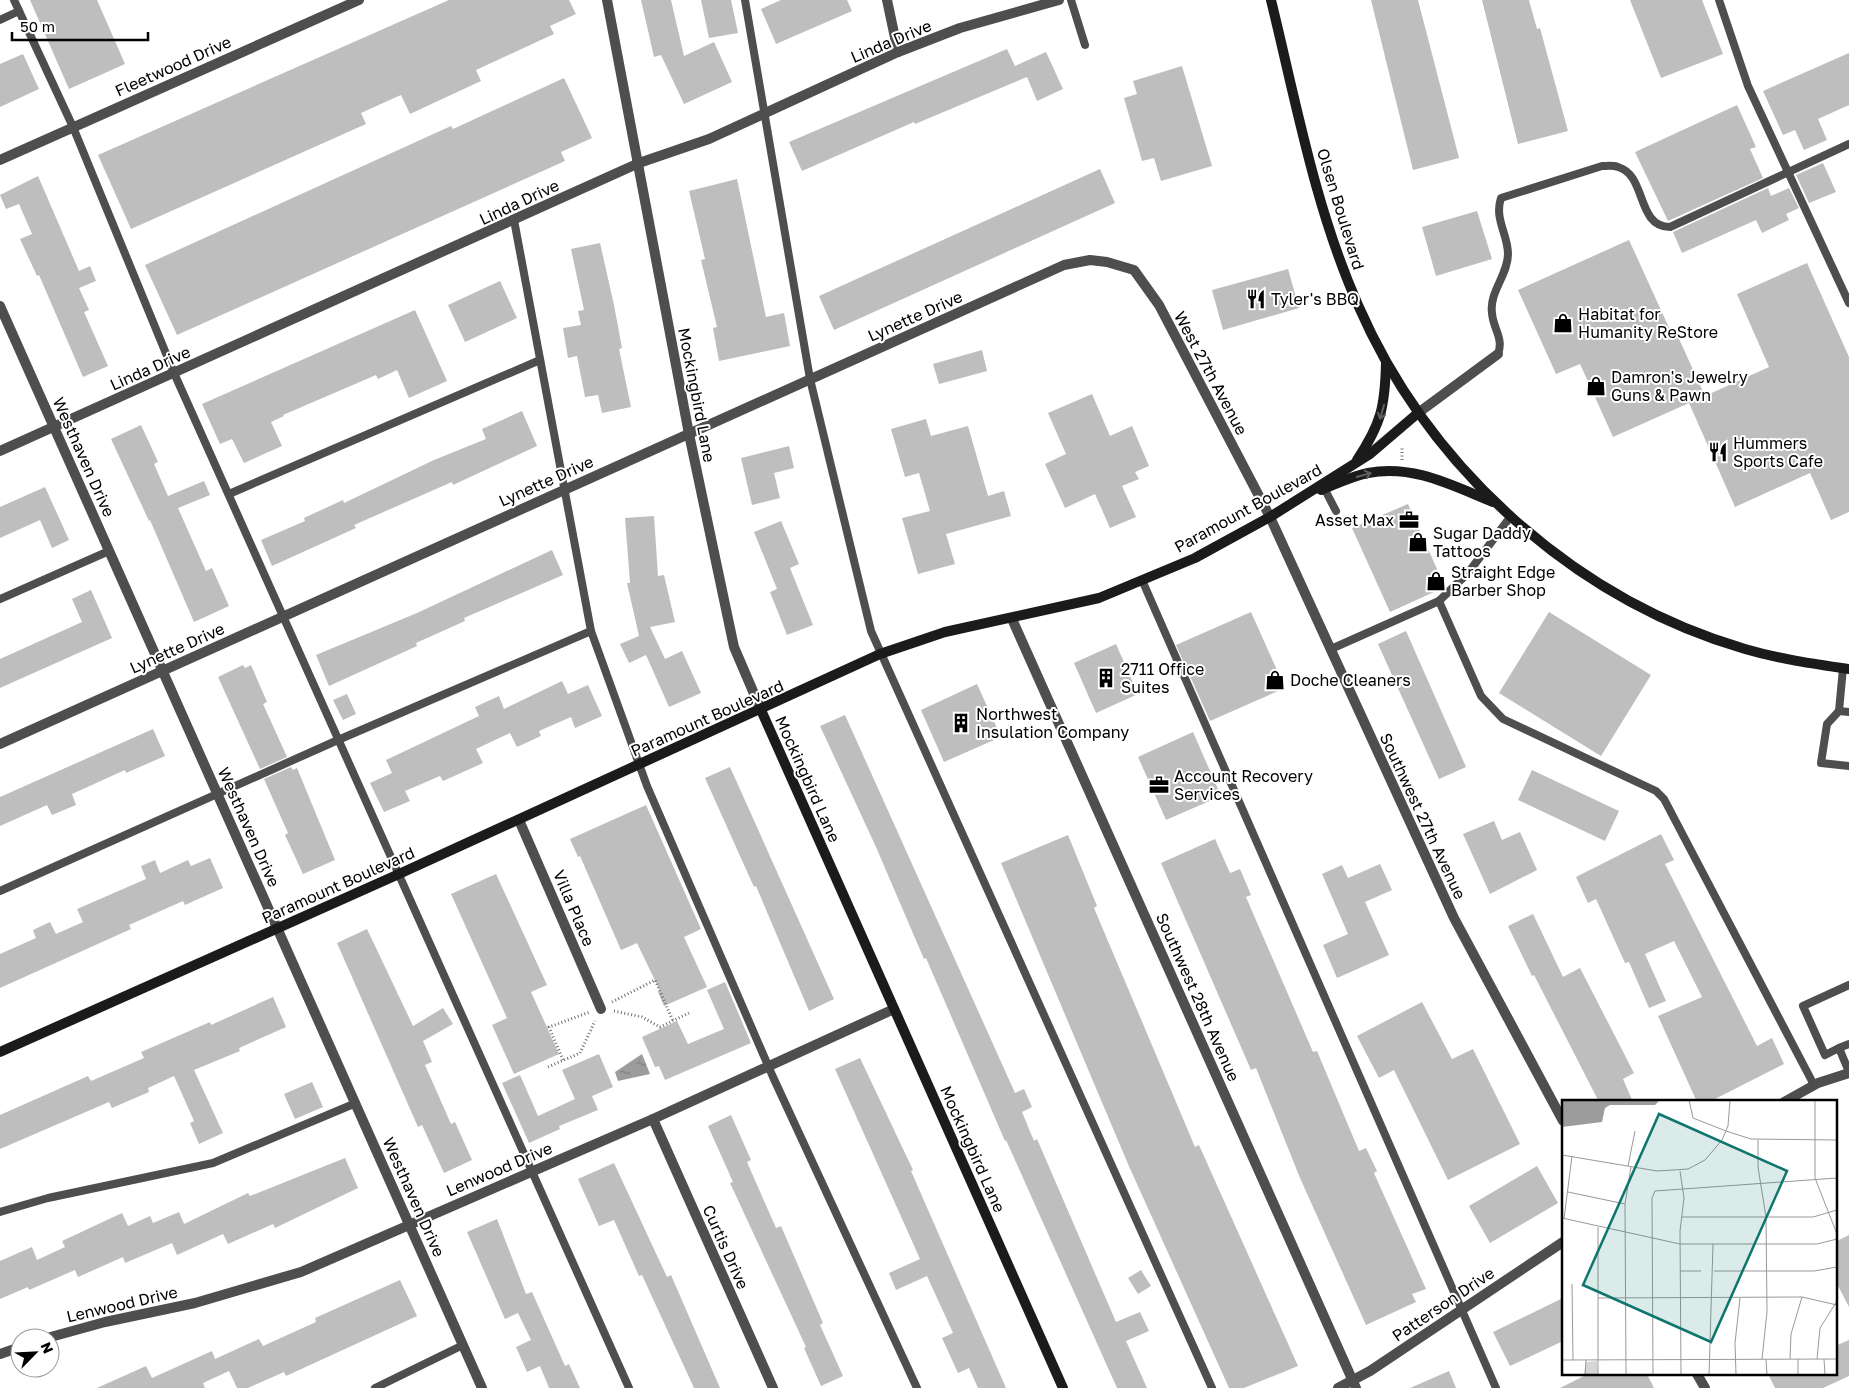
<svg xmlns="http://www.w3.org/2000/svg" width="1849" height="1388" viewBox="0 0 1849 1388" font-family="'Golos Text',sans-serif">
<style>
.water{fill:url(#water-ripples)}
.building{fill:#bebebe}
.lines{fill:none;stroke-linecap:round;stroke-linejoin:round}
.path{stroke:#707070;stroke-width:3;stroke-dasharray:1 2.5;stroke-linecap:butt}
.service{stroke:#4e4e4e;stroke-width:8}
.minor{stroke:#4e4e4e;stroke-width:10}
.tertiary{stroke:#4e4e4e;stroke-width:10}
.secondary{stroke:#1b1b1b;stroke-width:10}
.oneway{stroke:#5f5f5f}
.labels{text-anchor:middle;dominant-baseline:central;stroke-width:4;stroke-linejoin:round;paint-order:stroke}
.street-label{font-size:16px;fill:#000;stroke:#fff}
.poi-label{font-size:16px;fill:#000;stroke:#fff;text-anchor:start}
.inset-road{fill:none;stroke:#999;stroke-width:1}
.view{fill:#0f766e;fill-opacity:0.15;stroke:#0f766e;stroke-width:2.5}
.inset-edge{fill:none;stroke:#000;stroke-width:2.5}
</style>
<defs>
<pattern id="water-ripples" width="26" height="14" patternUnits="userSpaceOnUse" patternTransform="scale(1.25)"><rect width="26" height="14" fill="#9c9c9c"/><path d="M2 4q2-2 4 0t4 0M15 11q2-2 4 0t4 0" fill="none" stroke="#7d7d7d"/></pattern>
</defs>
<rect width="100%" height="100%" fill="#fff"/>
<!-- water -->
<path class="water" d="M642,1054l8,20 -32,7 -3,-9z"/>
<!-- building -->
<g class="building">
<path d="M30,0h67l28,64 -56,25z"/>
<path d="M449,0h120l7,14 -26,12 4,8 -78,36 5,11 -71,33 -9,-19 -40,18 5,11 -235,105 -33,-74z"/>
<path d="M641,0h30l13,56 30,-14 18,40 -48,22 -23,-49 -7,2z"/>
<path d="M701,0h30l7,33 -29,5z"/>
<path d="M781,0h66l5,11 -76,33 -15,-35z"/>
<path d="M1371,0h47l41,158 -46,12z"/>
<path d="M1482,0h47l8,29 3,-1 28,103 -50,13z"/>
<path d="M1630,0h72l21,54 -62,24z"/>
<path d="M1007,49l8,17 31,-14 17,37 -26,12 -10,-24 -112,47 -1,-2 -112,49 -13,-29z"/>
<path d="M1849,53v52l-31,14 9,21 -23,10 -9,-20 -12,5 -20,-44z"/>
<path d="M23,54l16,35 -39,18v-43z"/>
<path d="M1182,66l30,100 -51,15 -7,-23 -12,3 -18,-63 13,-4 -4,-13z"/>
<path d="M564,78l28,60 -31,14 4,9 -388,174 -32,-70 306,-139 2,3z"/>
<path d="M1737,105l19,42 -6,2 13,29 -95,43 -33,-69z"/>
<path d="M1823,163l13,29 -27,11 -13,-28z"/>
<path d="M1100,169l15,34 -281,127 -15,-34z"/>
<path d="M38,176l41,95 11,-5 6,15 -17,7 10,22 -5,2 24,54 -25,11 -44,-102 -2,1 -17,-37 12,-5 -13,-30 -13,5 -6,-14z"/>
<path d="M737,179l29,138 18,-4 6,33 -71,15 -6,-33 4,-1 -16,-67 4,-1 -16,-68z"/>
<path d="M1768,188l3,8 18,-8 10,20 -13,6 3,6 -27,13 -6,-13 -74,33 -9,-21z"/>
<path d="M1477,211l15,48 -56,17 -14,-49z"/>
<path d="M1629,240l42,92 4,-2 30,66 64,-29 -32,-73 70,-31 42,94v155l-18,8 -21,-47 -75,34 -46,-104 -76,34 -33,-73 -24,10 -38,-84z"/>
<path d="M600,243l14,62 8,43 -3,1 12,58 -29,6 -4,-18 -13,2 -8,-41 -9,2 -5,-30 18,-3 -3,-14 6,-1 -13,-61z"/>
<path d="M1288,269l11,39 -76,22 -11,-40z"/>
<path d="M500,281l17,37 -52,24 -17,-37z"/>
<path d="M415,310l32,71 -38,17 -12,-28 -19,9 -2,-4 -93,40 1,1 -13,6 11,24 -38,17 -12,-24 -12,5 -18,-40z"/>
<path d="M982,350l5,21 -48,13 -6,-20z"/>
<path d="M1092,394l18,42 22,-10 17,40 -14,6 4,7 -17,7 14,31 -26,11 -15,-34 -30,14 -20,-44 21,-10 -18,-41z"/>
<path d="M522,411l15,35 -84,39 -1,-3 -98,43 2,3 -84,38 -11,-26 44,-19 -1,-3 39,-18 1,3 90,-43 52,-21 -4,-10z"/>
<path d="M926,419l5,17 37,-10 20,70 16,-5 7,25 -65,18 9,30 -37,10 -16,-56 28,-7 -11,-38 -14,4 -14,-48z"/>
<path d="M141,425l17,37 -4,2 14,32 36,-15 6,14 -32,13 28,63 6,-3 17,38 -35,16 -44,-102 -1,1 -38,-82z"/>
<path d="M789,446l5,22 -20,5 6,25 -28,7 -11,-47z"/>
<path d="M45,487l24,53 -17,8 -12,-28 -40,18v-31z"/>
<path d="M1408,504l37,83 -55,25 -38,-84z"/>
<path d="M654,516l4,60 6,-1 11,47 -25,5 15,32 17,-8 19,42 -32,14 -23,-52 -17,8 -9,-19 19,-8 -12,-53h3l-5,-65z"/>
<path d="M781,521l18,43 -9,4 23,57 -26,10 -17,-43 7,-3 -23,-57z"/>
<path d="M552,550l11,25 -99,43 1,3 -49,22 1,3 -88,40 -13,-31 101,-42z"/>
<path d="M91,590l21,48 -112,50v-29l82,-37 -10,-23z"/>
<path d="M1251,612l34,76 -75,33 -34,-76z"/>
<path d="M1549,612l102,63 -50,81 -102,-63z"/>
<path d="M1406,631l60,136 -27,12 -61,-135z"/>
<path d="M1116,644l22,50 -42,19 -22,-50z"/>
<path d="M243,665l2,3 6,-3 16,37 -4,2 24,53 -27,12 -42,-92z"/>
<path d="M562,681l6,13 20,-9 14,31 -27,12 -4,-11 -32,14 2,5 -24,11 -7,-14 -34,16 7,14 -40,18 -3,-5 -35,15 5,10 -26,11 -14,-29 22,-10 -6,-13 93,-44 -4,-9 24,-11 5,13z"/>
<path d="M977,684l24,53 -57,25 -23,-52z"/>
<path d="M347,694l9,20 -13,6 -10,-20z"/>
<path d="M845,715l170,378 9,-4 8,18 -10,5 12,29 3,-2 79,183 24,-10 9,19 -23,10 21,47h-30l-111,-248 -1,1 -79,-183 -2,1 -48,-112 -56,-121z"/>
<path d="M153,729l12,27 -39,17 -1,-3 -53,24 4,11 -24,10 -5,-10 -47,21v-29z"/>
<path d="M1193,732l28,64 -55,24 -28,-63z"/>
<path d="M291,767l2,3 4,-2 38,92 -32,14 -18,-39 3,-2 -24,-54z"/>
<path d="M730,767l104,232 -25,12 -53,-125 -2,1 -49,-109z"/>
<path d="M1532,770l87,41 -14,30 -87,-41z"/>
<path d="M646,805l55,124 -17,8 23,50 -43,19 -6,-14 2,-1 -23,-48 -16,7 -41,-94 -2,1 -8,-18z"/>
<path d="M1494,821l8,19 18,-8 17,38 -47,24 -27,-60z"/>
<path d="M1661,834l13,26 -9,4 92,182 15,-8 12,26 -75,38h-12l-39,-86 44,-19 -28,-56 -29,13 21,47 -17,7 -20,-46 -4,1 -29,-64 -8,4 -12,-26z"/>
<path d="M1068,835l29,71 -3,2 101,239 4,-2 99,221 -54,22h-15l-101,-224 -127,-301z"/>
<path d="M1215,839l15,34 10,-4 11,26 -5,2 67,155 4,-1 42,100 7,-3 11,23 -3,2 52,116 -14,5 4,8 -50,23 -66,-147 -44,-110 -5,2 -90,-207z"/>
<path d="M210,858l13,30 -38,17 -2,-4 -54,24 2,4 -131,59v-34l36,-16 -3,-8 17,-8 6,12 27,-12 -6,-13 69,-30 -5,-13 14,-6 5,13 28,-13 3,6z"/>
<path d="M1380,864l12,26 -27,12 24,53 -52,23 -14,-33 25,-11 -26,-60 20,-9 6,13z"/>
<path d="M496,874l51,111 -16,7 28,62 -45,20 -22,-49 15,-7 -56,-124z"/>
<path d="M1533,914l30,63 17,-9 54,105 -11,6 10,23h-34l-65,-127 -2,1 -24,-50z"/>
<path d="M367,929l46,97 30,-18 10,16 -30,17 9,21 -7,3 26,59 4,-2 17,38 -28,13 -22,-48 -4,2 -81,-184z"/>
<path d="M725,982l26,61 -86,37 -6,-14 -4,1 -13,-30 35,-16 11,23 36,-15 -17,-39z"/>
<path d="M273,997l13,30 -47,21 1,3 -46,19 29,63 -24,11 -9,-21 4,-2 -20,-45 -26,12 1,4 -37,16 -3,-6 -109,47v-34l88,-39 3,5 53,-23 -3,-6 69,-30 1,3z"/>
<path d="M1422,1002l30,57 21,-10 47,95 -72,36 -54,-110 -15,8 -22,-42z"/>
<path d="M599,1054l14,33 -21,9 6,14 -39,16 1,3 -31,14 -27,-60 18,-8 18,41 37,-17 -13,-29z"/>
<path d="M860,1058l53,112 -2,1 95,217h-28l-9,-20 -11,5 -16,-35 11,-5 -26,-57 -31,14 -7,-17 31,-14 -85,-190z"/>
<path d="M312,1082l11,25 -28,12 -11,-25z"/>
<path d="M731,1115l20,45 -4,2 29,66 5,-2 42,97 -3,2 23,51 -22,10 -17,-38 2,-1 -76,-164 3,-1 -25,-56z"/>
<path d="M345,1158l13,30 -83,40 -2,-4 -45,20 -5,-10 -46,21 -5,-12 -47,20 -2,-6 -45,20 -3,-7 -46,20 -1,-3 -28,12v-38l32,-14 5,13 28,-13 -3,-6 60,-28 6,13 22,-10 3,7 26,-11 5,12 64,-31 2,3z"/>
<path d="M614,1163l53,114 4,-2 49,113h-26l-52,-113 -3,1 -25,-56 -15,6 -21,-47z"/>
<path d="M1537,1166l21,37 -68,40 -21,-37z"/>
<path d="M497,1219l29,75 6,-2 33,74 4,-2 11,24h-31l-9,-22 -13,6 -11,-25 15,-7 -13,-27 -13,6 -38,-87z"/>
<path d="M1849,1235v72l-14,-27v-38z"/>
<path d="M1141,1270l10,16 -13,8 -10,-16z"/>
<path d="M400,1280l17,36 -131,60 -2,-4 -36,16h-11l-8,-17 -26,12 2,5h-108l49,-22 6,12 60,-27 3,8 44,-20 4,7 53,-24 -1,-4z"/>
<path d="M1563,1298v43l-53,25 -17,-34z"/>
<path d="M1849,1340v36l-26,12h-48l-7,-14h67v-28z"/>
<path d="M1449,1371l7,17h-46z"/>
<path d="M1588,1374h59l7,14h-94z"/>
</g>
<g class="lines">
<!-- path -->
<g class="path">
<path d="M1402,460v-14"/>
<path d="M612,1002l43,-22 18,41"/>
<path d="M614,1011l28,6 18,10 29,-14"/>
<path d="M563,1060l-14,-33 41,-15"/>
<path d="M548,1067l32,-14 15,-32"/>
</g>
<!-- service -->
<g class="service">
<path d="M14,0l59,127 101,246 455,1015"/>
<path d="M745,0l65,379 61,252 341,757"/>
<path d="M1071,0l14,45"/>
<path d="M1719,0l29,86 101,217"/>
<path d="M0,20l19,-9"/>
<path d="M514,220l77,411 56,155 126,291 144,311"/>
<path d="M1498,354c6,-16 -5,-25 -6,-41 -3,-21 16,-38 16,-59 0,-20 -14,-35 -7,-56l101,-32c5,0 11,-1 16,1 29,8 18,60 52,60l179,-83"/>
<path d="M1322,484l14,27"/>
<path d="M229,494l311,-134"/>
<path d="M1142,580l354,808"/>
<path d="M0,599l109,-48"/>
<path d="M1439,601l42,95 22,23 153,72 8,8 150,286"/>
<path d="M1331,649l108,-48 29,-28 43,-57"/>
<path d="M1843,668l-4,43 10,1"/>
<path d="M1839,711l-12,13 -6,39 28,3"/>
<path d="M0,891l338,-151 253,-109"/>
<path d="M1849,985l-46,21 22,49 14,-7 10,24"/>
<path d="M1839,1048l10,-4"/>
<path d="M0,1212l48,-14 165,-35 143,-60"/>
<path d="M375,1388l88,-43"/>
</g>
<!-- minor -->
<g class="minor">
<path d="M887,0l11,52"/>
<path d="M0,306l482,1082"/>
<path d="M0,451l639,-288 70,-24 189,-87 62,-24 99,-28"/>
<path d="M1012,619l344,769"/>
<path d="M0,744l1064,-479 26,-5 17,2 27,8 25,35 111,212 184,401 109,203"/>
<path d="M519,820l82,189"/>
<path d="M1784,1102l34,-19 31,-10"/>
<path d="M653,1119l120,269"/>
<path d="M47,1338l58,-16 90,-19 106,-31 352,-153 241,-110"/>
<path d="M0,1354l20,-7"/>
<path d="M1697,1374l8,14"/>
<path d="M1338,1388l32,-17 193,-129"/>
</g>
<!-- tertiary -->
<g class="tertiary">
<path d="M607,0l82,434 45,213 27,63"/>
<path d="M0,160l359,-160"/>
<path d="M1418,413l80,-59"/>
</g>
<!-- secondary -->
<g class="secondary">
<path d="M1271,0c25,102 44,208 87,305 71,163 216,294 387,344 34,10 69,15 104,20"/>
<path d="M1357,460c24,-36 28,-53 29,-97"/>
<path d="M1321,490c15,-6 31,-14 47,-17 45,-9 85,13 125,29"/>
<path d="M761,710l302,678"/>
<path d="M0,1052l399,-178 481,-220 65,-22 154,-34 96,-40 75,-41 100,-63 48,-41"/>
</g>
</g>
<!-- one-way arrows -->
<defs><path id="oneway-shaft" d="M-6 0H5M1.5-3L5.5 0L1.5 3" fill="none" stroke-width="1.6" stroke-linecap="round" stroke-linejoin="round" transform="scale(1.25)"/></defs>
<g class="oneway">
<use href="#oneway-shaft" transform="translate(1382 412) rotate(106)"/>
<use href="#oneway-shaft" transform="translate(1364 475) rotate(-16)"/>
</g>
<!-- icons -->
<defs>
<symbol id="restaurant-bare" viewBox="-9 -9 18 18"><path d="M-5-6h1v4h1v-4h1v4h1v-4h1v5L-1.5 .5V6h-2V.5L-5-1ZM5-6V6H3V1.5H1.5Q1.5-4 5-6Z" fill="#000" stroke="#fff" stroke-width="2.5" paint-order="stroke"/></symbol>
<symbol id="shop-bare" viewBox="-9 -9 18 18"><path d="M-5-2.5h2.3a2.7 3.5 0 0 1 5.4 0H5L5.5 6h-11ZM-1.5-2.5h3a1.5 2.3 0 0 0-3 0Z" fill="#000" stroke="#fff" stroke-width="2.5" paint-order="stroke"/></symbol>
<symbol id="office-bare" viewBox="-9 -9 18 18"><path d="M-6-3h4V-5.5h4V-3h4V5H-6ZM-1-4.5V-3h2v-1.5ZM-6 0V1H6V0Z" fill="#000" stroke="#fff" stroke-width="2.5" paint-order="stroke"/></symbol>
<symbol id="building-bare" viewBox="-9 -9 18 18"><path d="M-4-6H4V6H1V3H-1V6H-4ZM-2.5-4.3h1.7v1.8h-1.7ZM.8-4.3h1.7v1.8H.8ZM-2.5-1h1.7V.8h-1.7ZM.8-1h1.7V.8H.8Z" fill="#000" stroke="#fff" stroke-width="2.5" paint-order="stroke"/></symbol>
</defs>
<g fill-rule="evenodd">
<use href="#restaurant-bare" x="1242" y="285" width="28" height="28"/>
<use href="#shop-bare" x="1549" y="309" width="28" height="28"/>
<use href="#shop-bare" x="1582" y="372" width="28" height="28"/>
<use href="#restaurant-bare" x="1704" y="438" width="28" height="28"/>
<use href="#office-bare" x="1395" y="506" width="28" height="28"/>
<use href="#shop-bare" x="1404" y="528" width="28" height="28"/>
<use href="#shop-bare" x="1422" y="567" width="28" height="28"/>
<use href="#building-bare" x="1092" y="664" width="28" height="28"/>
<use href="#shop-bare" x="1261" y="666" width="28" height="28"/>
<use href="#building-bare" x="947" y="709" width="28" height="28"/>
<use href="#office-bare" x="1145" y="771" width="28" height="28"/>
</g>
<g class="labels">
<!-- street labels -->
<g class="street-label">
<text transform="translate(891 41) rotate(-23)">Linda Drive</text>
<text transform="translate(173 66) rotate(-24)">Fleetwood Drive</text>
<text transform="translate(519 202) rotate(-25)">Linda Drive</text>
<text transform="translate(1341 209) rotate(73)">Olsen Boulevard</text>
<text transform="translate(915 316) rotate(-24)">Lynette Drive</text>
<text transform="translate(150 368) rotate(-24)">Linda Drive</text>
<text transform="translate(1211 373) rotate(62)">West 27th Avenue</text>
<text transform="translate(697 395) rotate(79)">Mockingbird Lane</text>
<text transform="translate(84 457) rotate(66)">Westhaven Drive</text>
<text transform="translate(546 481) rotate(-24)">Lynette Drive</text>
<text transform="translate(1248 508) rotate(-29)">Paramount Boulevard</text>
<text transform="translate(177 648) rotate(-24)">Lynette Drive</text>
<text transform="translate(707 718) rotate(-24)">Paramount Boulevard</text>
<text transform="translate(808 779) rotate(66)">Mockingbird Lane</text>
<text transform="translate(1423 816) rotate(65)">Southwest 27th Avenue</text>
<text transform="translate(249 827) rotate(66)">Westhaven Drive</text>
<text transform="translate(338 885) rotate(-24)">Paramount Boulevard</text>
<text transform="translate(574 908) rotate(67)">Villa Place</text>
<text transform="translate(1198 997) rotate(66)">Southwest 28th Avenue</text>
<text transform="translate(973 1149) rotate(66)">Mockingbird Lane</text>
<text transform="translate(499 1169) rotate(-23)">Lenwood Drive</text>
<text transform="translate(414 1197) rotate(66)">Westhaven Drive</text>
<text transform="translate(726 1247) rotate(66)">Curtis Drive</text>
<text transform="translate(122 1304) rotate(-13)">Lenwood Drive</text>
<text transform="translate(1443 1304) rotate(-34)">Patterson Drive</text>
</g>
<!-- poi labels -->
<g class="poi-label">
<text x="1271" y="299">Tyler's BBQ</text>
<text x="1578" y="314">Habitat for<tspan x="1578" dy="18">Humanity ReStore</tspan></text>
<text x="1611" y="377">Damron's Jewelry<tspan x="1611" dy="18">Guns &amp; Pawn</tspan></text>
<text x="1733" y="443">Hummers<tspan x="1733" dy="18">Sports Cafe</tspan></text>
<text x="1394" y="520" text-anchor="end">Asset Max</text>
<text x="1433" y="533">Sugar Daddy<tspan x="1433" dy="18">Tattoos</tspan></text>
<text x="1451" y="572">Straight Edge<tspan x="1451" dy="18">Barber Shop</tspan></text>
<text x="1121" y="669">2711 Office<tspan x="1121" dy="18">Suites</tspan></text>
<text x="1290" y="680">Doche Cleaners</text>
<text x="976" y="714">Northwest<tspan x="976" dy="18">Insulation Company</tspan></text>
<text x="1174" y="776">Account Recovery<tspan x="1174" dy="18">Services</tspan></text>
</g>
</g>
<!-- overview -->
<g transform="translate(1562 1100)">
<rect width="275" height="275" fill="#fff"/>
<path d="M35,261l1,14h-14l2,-13z" fill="#d5d5d5"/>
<path d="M0,0h98l-5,5h-45l-5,3 -3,14 -40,5z" fill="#9c9c9c"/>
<path class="inset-road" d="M127,0l4,18 33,13M253,0v78l22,56M164,31l25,8 86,1M196,40v27l8,50 1,95 -5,47M0,55l95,16 31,-2 17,-9 17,-20 6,-14 2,-26M66,66l7,-35M118,71l4,27 -4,33 1,144M6,92l57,12M120,117h131l24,-7M0,118l118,26M2,119l8,-63M36,127v148M118,144h137l20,-5M118,171h21M152,171h100l23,-4M10,184l1,76M36,198l204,-1 35,8M204,259l1,16M228,259l1,-25 11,-37M236,259v16M255,259l3,-31 17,-27M262,259l1,16M0,260l275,-1M23,275l1,-15M64,275l-1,-171 6,-37M91,275l-1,-177 3,-7 182,-13M147,275l4,-131M174,275l-1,-32 5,-45"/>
<path class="view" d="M97,14l128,57 -76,171 -128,-57z"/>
<rect width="275" height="275" class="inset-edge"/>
</g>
<!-- north arrow -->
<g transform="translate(35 1353) rotate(66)"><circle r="24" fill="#ffffff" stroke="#999999"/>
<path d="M0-4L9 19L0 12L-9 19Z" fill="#000000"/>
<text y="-8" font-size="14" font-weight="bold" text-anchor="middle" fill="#000000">N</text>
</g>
<!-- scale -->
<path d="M12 32v8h136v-8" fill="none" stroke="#000000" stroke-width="2.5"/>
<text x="20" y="32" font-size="15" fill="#000000" stroke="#ffffff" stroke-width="4" paint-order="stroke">50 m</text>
</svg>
